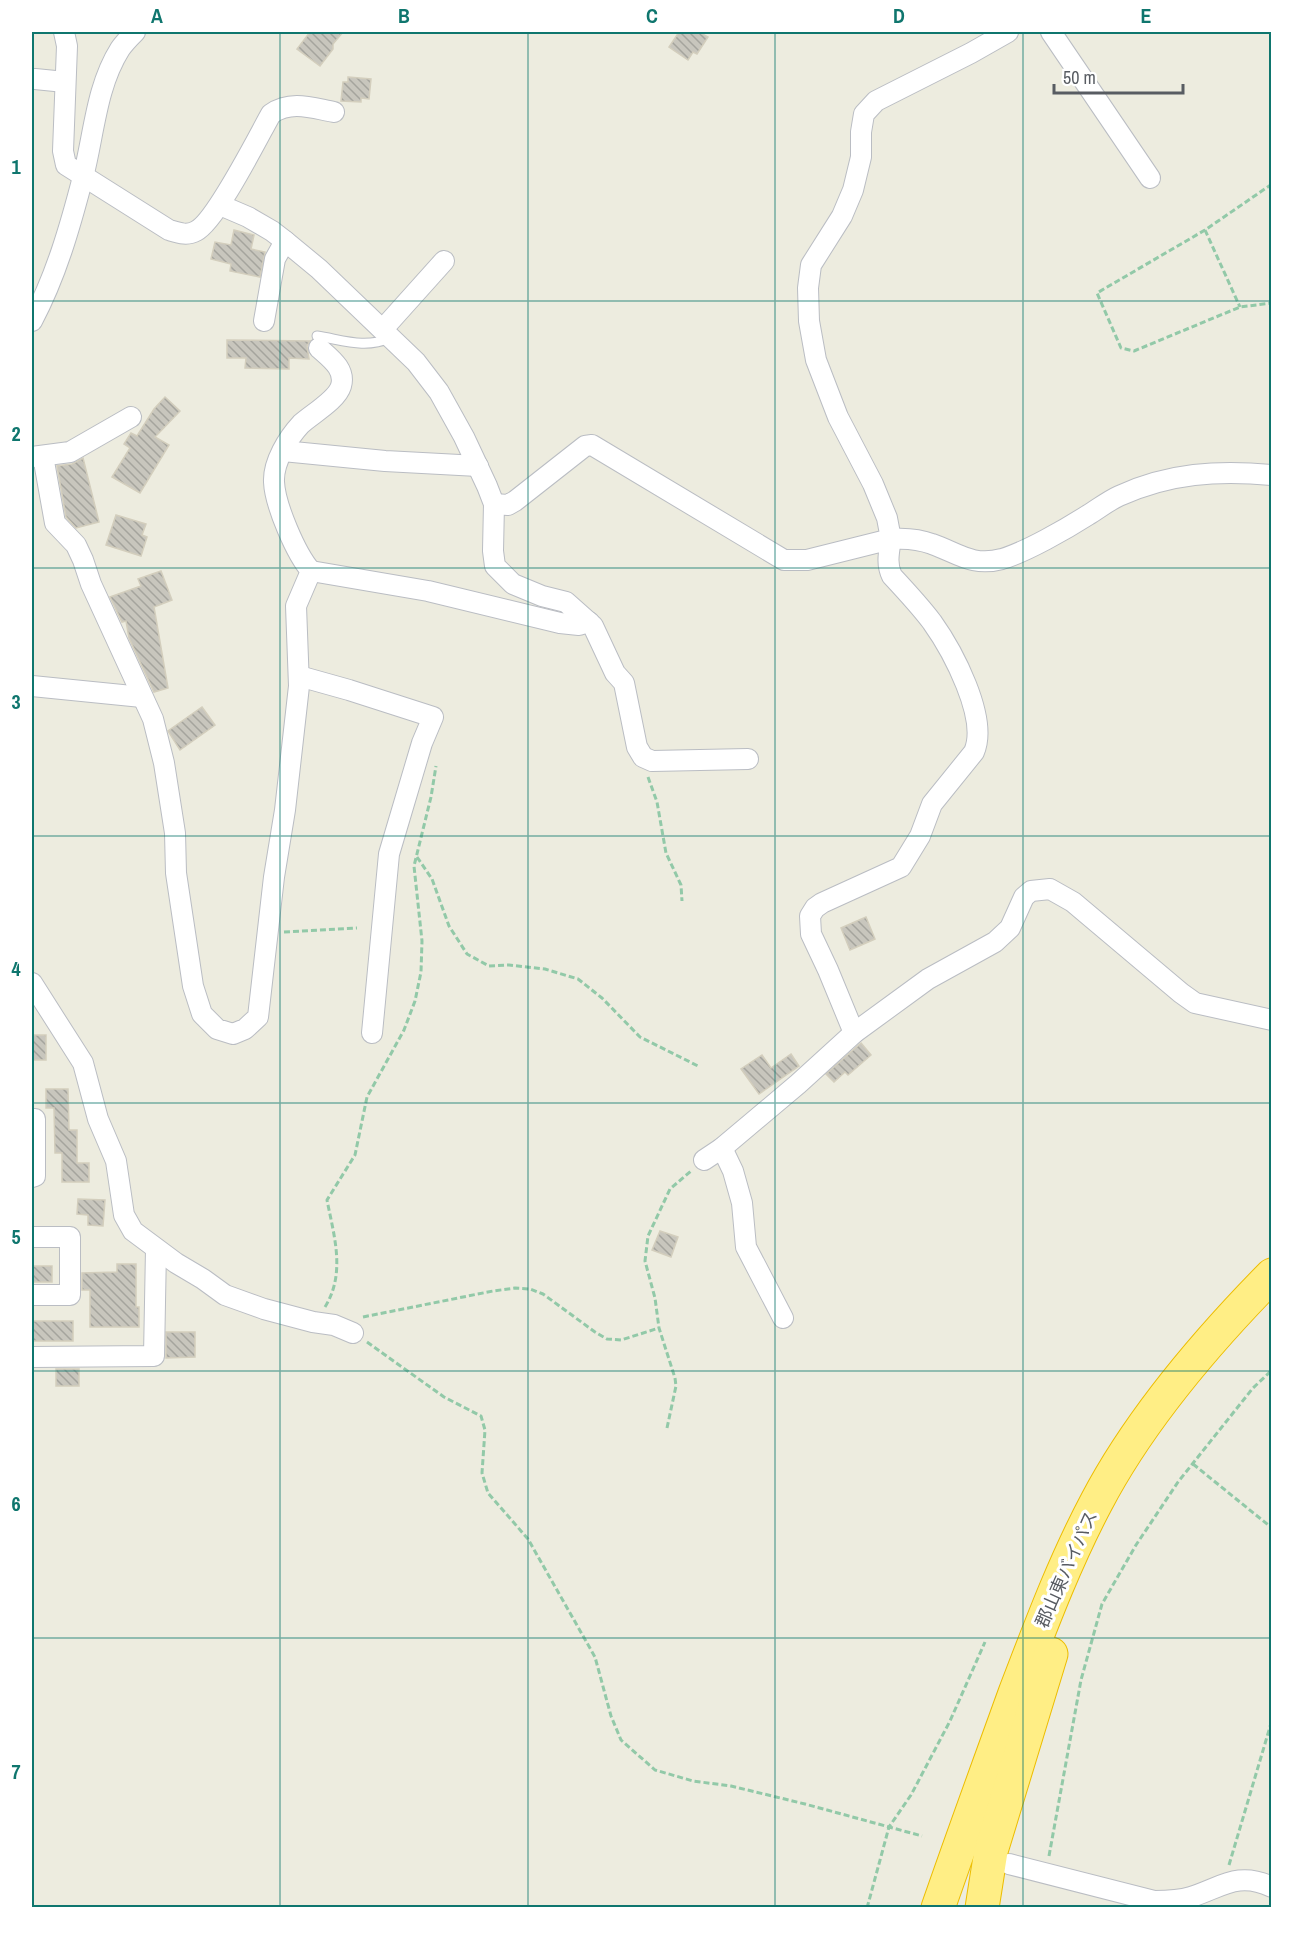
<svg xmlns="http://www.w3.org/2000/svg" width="1303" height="1939" viewBox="0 0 1303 1939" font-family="'Archivo Narrow','Noto Sans JP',sans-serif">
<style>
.building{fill:url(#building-back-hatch);stroke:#d3cebd;stroke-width:1.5}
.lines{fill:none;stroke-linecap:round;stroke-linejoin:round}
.lane-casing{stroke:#babdc3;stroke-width:11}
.street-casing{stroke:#babdc3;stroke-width:22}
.highway-casing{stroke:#edbd00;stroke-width:35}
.path{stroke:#92c9a8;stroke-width:3;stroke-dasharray:6 3;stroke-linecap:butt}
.lane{stroke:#fff;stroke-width:9}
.street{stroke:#fff;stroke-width:20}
.highway{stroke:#ffee85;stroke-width:33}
.grid{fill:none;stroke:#0f766e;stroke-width:1.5;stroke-opacity:0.55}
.labels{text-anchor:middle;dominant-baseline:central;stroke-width:6;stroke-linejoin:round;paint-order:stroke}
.street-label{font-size:18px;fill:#585c62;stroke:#fff}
.neatline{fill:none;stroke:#0f766e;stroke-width:2}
.grid-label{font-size:20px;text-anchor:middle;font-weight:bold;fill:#0f766e}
</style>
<defs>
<pattern id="building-back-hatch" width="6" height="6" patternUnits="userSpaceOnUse" patternTransform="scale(1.5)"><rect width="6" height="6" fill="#c8c6bd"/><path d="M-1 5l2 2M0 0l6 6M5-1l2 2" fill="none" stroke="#a5a49d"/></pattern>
</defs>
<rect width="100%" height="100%" fill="#edecdf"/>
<!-- building -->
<g class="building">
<path d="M310,32h33l-10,12v5l-13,17 -23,-17z"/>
<path d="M679,32h20l9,5 -11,17 -4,-2 -5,8 -19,-13z"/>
<path d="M348,77l23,2 -2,20 -8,-1v4l-20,-1 2,-19h5z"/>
<path d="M234,230l20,5 -3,14 14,3 -5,25 -30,-6 1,-7 -20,-5 4,-17 16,3z"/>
<path d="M227,340l83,1 -3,5 2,13 -20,-1v11l-44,-1 1,-10h-19z"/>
<path d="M165,397l15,14 -25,26 14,8 -29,48 -28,-16 18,-29 -6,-4 7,-11 6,3 17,-27z"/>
<path d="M83,458l16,64 -23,6 -10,-11 -9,-51 15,-2z"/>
<path d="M116,515l30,9 -4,11 5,2 -6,19 -35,-11z"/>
<path d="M161,571l11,29 -18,7 14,81 -14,4 -25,-54 -3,-17 -4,1 -12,-25 31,-11 -3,-7z"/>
<path d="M202,707l13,18 -35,25 -12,-19z"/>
<path d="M866,917l9,22 -25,11 -9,-22z"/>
<rect x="32" y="1035" width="14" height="25"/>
<path d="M861,1043l10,12 -23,20 -3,-3 -11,10 -8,-8z"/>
<path d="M791,1054l8,12 -40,28 -18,-25 21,-14 9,13z"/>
<path d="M46,1089h22l1,41h8v33h12v19h-27v-29h-7l-1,-45h-8z"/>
<path d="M78,1199l27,1 -2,26 -15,-1v-10l-11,-1z"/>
<path d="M660,1231l18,6 -7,20 -19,-7z"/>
<path d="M117,1264h19v43h3v20h-49v-37h-8v-17l35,-1z"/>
<rect x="32" y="1266" width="20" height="16"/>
<rect x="32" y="1321" width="41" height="20"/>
<path d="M166,1332h29v25l-29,1z"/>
<rect x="56" y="1369" width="23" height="17"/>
</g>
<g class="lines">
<defs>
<path id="lane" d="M317,336c26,4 48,13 73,2"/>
<g id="street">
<path d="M64,32l3,14 -4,105 3,14 103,65c10,3 18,6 27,1 20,-10 62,-94 75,-117 20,-14 41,-6 63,-2"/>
<path d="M1008,32l-37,21 -95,48 -12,13 -3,18v25l-8,33 -11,26 -31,49 -3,23 1,33 7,39 22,57 35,67 14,34 4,21c14,-1 28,0 41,5 26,9 40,23 70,15 24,-7 64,-30 86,-44 10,-6 20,-14 31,-19 50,-23 99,-26 153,-21"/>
<path d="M1051,32l99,146"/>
<path d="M35,79l30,3"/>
<path d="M220,205l28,12 24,14 13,10 34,28 97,93 23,30 25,45 23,49 7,18 -1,47 2,15 18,18 29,12 24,6 27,24 22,47 9,10 13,64 6,10 9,4 96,-2"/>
<path d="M32,321c24,-45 38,-94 51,-144 11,-42 13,-90 37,-128 4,-6 10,-12 15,-17"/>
<path d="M264,321l11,-62 10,-18"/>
<path d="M383,329l61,-68"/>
<path d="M283,451l102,10 93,5"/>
<path d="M43,456l12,67 21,22 7,15 8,24 62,135 11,44 11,70 1,40 17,113 9,28 15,15 16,5 12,-5 13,-12 16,-140 11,-67 14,-124 -3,-80 15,-35c-15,-17 -36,-66 -37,-89 -1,-20 14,-44 27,-58 11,-10 36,-24 40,-38 5,-17 -11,-28 -22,-38"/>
<path d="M32,457l38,-5 61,-35"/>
<path d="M494,504l14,1 7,-4 70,-55 7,-1 192,115h23l84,-21c-2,13 -5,25 1,37 14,15 28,30 40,46 20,28 57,96 42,130l-42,52 -12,32 -19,31 -79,36 -7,5 -5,8 1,18 17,36 26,63"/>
<path d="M311,571l117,20 132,32 19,2 10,-3"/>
<path d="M299,676l50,14 84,27 -11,26 -33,111 -17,179"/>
<path d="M32,686l110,11"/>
<path d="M32,983l51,80 15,56 18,42 8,54 9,16 43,32 27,16 22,16 39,14 49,13 21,3 19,8"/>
<path d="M32,1119h3v57l-3,1"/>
<path d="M722,1148l11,23 9,32 4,44 37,71"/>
<path d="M704,1160l18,-12 76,-64 56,-51 74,-54 67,-37 15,-14 14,-31 7,-6 19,-2 23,13 108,91 14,10 77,17"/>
<path d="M32,1237h38v58h-38"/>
<path d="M32,1357l122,-1 2,-107"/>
<path d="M1009,1864l145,37c13,0 25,0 37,-4 31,-10 47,-26 81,-10"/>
</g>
<g id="highway">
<path d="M938,1908c25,-72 51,-143 77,-215 25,-65 49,-130 82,-192 42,-80 112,-162 175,-226"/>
<path d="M982,1908l9,-57 60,-197"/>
</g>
</defs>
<!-- lane casing -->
<use href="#lane" class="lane-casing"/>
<!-- street casing -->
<use href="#street" class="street-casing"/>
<!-- highway casing -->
<use href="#highway" class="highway-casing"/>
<!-- path -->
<g class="path">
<path d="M1272,184l-67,46 -108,63 24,55 13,3 106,-44 32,-4"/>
<path d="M1205,230l35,77"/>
<path d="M648,777l9,25 9,51 15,32 1,16"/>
<path d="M417,857l15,22 17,47 18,28 22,12 20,-1 36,4 33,10 24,19 38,39 60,30"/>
<path d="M284,932l73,-4"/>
<path d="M325,1307c21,-34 9,-71 2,-107l28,-45 12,-58 37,-67 11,-29 6,-29 1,-31 -8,-75 17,-69 5,-31"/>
<path d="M363,1317l130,-26 22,-3 15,1 13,5 52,38 12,7 14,1 38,-12"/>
<path d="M367,1342l77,55 37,19 4,14 -3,43 6,20 40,46 67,118 16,59 10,24 34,30 38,11 38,5 74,18 117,32"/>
<path d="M667,1428l9,-42 -1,-8 -16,-50 -4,-30 -10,-37 3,-25 22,-47 21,-18"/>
<path d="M1193,1464l79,64"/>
<path d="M1049,1856l32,-176 21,-76 34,-59 42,-63 75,-94 19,-18"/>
<path d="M1229,1865l43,-145"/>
<path d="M867,1908l22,-81 22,-32 39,-74 35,-79"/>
</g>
<!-- lane -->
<use href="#lane" class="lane"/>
<!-- street -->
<use href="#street" class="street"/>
<!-- highway -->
<use href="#highway" class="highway"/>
</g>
<!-- grid -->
<path class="grid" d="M280,32v1876M528,32v1876M775,32v1876M1023,32v1876M32,301h1240M32,568h1240M32,836h1240M32,1103h1240M32,1371h1240M32,1638h1240"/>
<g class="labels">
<!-- street labels -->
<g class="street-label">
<text transform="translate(1066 1569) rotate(-66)">郡山東バイパス</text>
</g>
</g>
<!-- border -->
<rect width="1303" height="1939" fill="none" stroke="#ffffff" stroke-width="66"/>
<!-- scale -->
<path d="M1054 84v9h129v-9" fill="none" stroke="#585c62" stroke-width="3"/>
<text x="1063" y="84" font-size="18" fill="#585c62" stroke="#ffffff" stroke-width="4.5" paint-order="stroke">50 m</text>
<rect x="33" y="33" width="1237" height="1873" class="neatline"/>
<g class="grid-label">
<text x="157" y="23">A</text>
<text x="404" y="23">B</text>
<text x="652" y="23">C</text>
<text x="899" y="23">D</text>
<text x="1146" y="23">E</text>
<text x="16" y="174">1</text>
<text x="16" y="441">2</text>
<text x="16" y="709">3</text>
<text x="16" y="976">4</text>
<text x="16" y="1244">5</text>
<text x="16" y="1511">6</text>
<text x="16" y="1779">7</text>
</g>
</svg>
